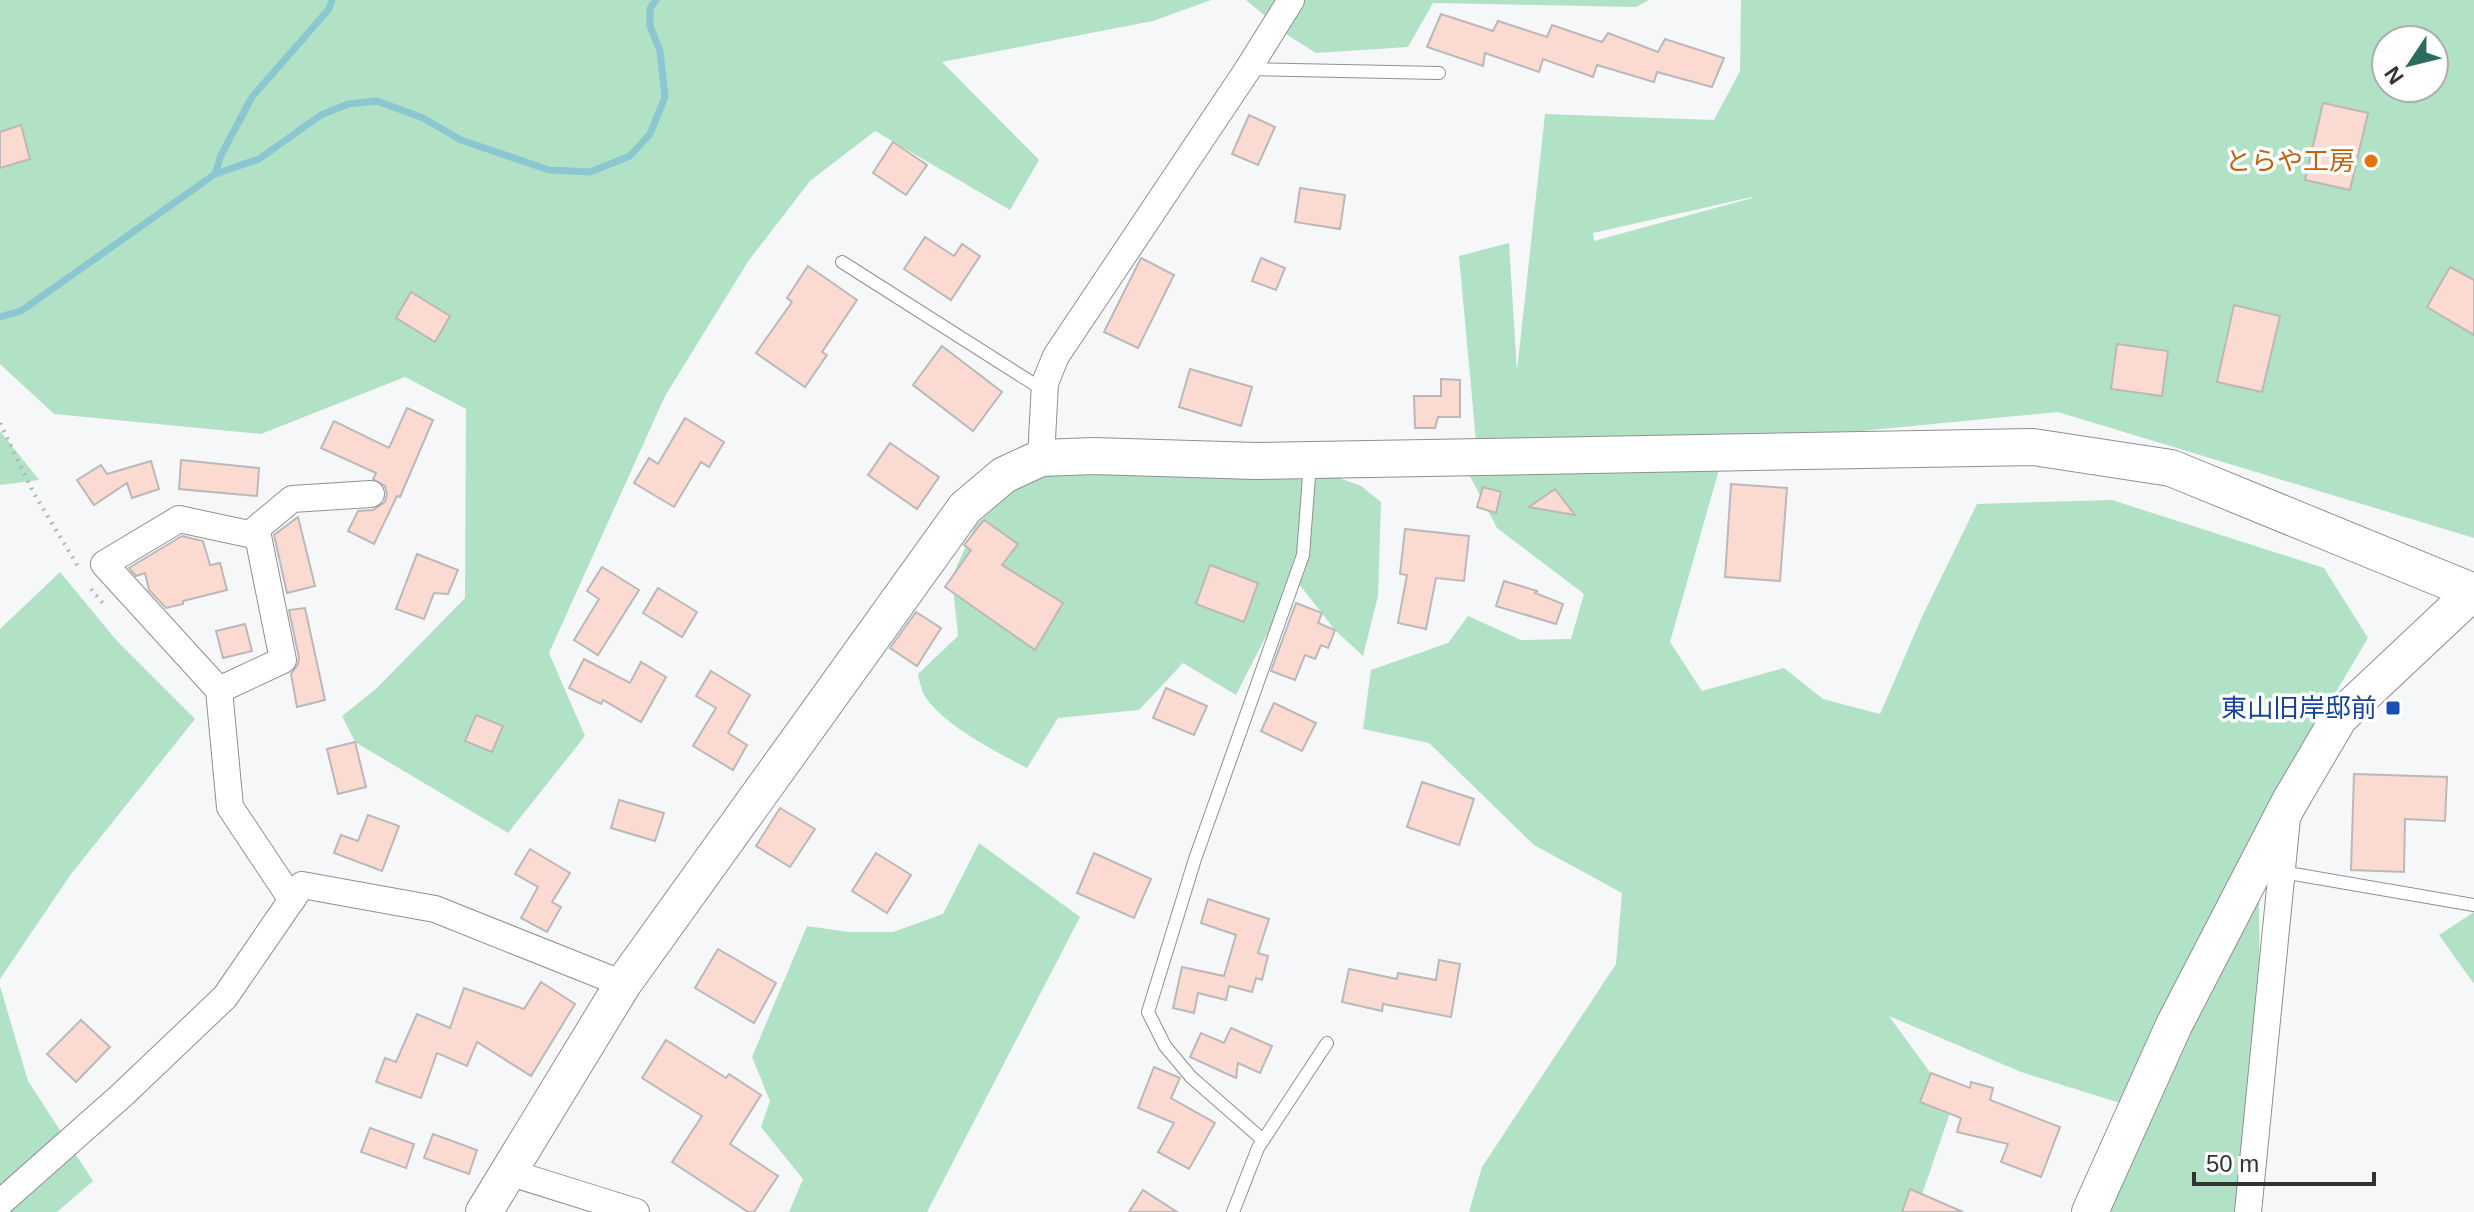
<svg xmlns="http://www.w3.org/2000/svg" width="2474" height="1212" viewBox="0 0 2474 1212" font-family="Arial,'Noto Sans JP',sans-serif">
<style>
.green{fill:#b2e2c6;fill-rule:evenodd}
.lines{fill:none;stroke-linecap:round;stroke-linejoin:round}
.stream{stroke:#8ac7d1;stroke-width:7}
.building{fill:#fbdad2;stroke:#bbb9b8;stroke-width:2}
.lane-casing{stroke:#8f9091;stroke-width:14}
.street-casing{stroke:#8f9091;stroke-width:28}
.secondary-casing{stroke:#8f9091;stroke-width:38}
.path{stroke:#b4b5b6;stroke-width:4;stroke-dasharray:2 6;stroke-linecap:butt}
.lane{stroke:#fff;stroke-width:12}
.street{stroke:#fff;stroke-width:26}
.secondary{stroke:#fff;stroke-width:36}
.food-dot{fill:#e8710a;stroke:#fff;stroke-width:3}
.transit-dot{fill:#1a4fb4;stroke:#fff;stroke-width:3}
.labels{text-anchor:middle;dominant-baseline:central;stroke-width:7;stroke-linejoin:round;paint-order:stroke}
.food-label{font-size:26px;fill:#c56008;stroke:#fff;text-anchor:end}
.transit-label{font-size:26px;fill:#164399;stroke:#fff;text-anchor:end}
</style>
<rect width="100%" height="100%" fill="#f6f7f9"/>
<!-- green -->
<g class="green">
<path d="M0,0h1211l-58,21 -211,41 97,98 -29,50 -135,-79 -65,50 -61,79 -84,136 -116,257 36,83 -77,97 -153,-91 -13,-26 34,-27 89,-91 1,-189 -61,-32 -144,57 -207,-20 -54,-50z"/>
<path d="M1246,0h403l-13,7 -203,-4 -25,44 -92,6 -27,-17z"/>
<path d="M1741,0h733v538l-416,-126 -414,40h80l-54,190 32,49 82,-23 39,31 57,15 41,-95 56,-115 135,-4 212,68 44,70 -110,185 3,253 -17,136h-160l36,-109 -99,-31 -132,-56 64,88 -37,108h-447l13,-45 134,-203 6,-71 -88,-48 -105,-102 -66,-14 8,-59 77,-27 20,-27 53,24 50,-1 13,-45 -87,-66 -37,-71 16,-16 -17,-185 50,-13 8,128 28,-257 169,6 26,-49zM2386,40h48v48h-48zM1752,197v1l-158,43 -1,-8z"/>
<path d="M0,431l39,49 -39,5z"/>
<path d="M1094,456l215,11 52,19 20,16 -3,94 -15,60 -28,-26 -40,-51 -59,116 -53,-32 -44,47 -81,8 -31,50c-30,-16 -87,-44 -104,-75 -2,-6 -4,-13 -5,-19l40,-38 -6,-59 23,-51 50,-48z"/>
<path d="M60,572l57,69 78,78 -124,155 -71,105v-350z"/>
<path d="M979,843l101,74 -153,295h-138l14,-33 -42,-52 9,-26 -18,-44 55,-131 41,6h45l50,-18z"/>
<path d="M2474,912v72l-35,-49z"/>
<path d="M0,986l28,95 65,100 -36,31h-57z"/>
</g>
<g class="lines">
<!-- stream -->
<g class="stream">
<path d="M215,174l6,-19 31,-58 77,-88 3,-9"/>
<path d="M0,317l21,-6 194,-137 44,-15 62,-44 27,-11 29,-3 46,17 38,22 88,30 41,2 40,-16 20,-22 15,-37 -5,-46 -10,-25v-17l6,-9"/>
</g>
</g>
<!-- building -->
<g class="building">
<path d="M1441,14l52,17 5,-10 49,16 5,-12 50,17 6,-9 50,19 7,-13 59,19 -12,29 -55,-15 -3,10 -57,-17 -4,12 -50,-18 -4,13 -54,-19 -2,13 -56,-19z"/>
<path d="M2323,103l45,10 -18,77 -45,-10z"/>
<path d="M1249,115l26,12 -17,38 -26,-11z"/>
<path d="M21,125l9,34 -30,9v-36z"/>
<path d="M893,142l34,23 -21,30 -33,-22z"/>
<path d="M1300,188l45,7 -5,34 -45,-7z"/>
<path d="M925,237l29,19 8,-12 18,12 -29,44 -47,-31z"/>
<path d="M1141,258l33,17 -36,73 -34,-16z"/>
<path d="M1261,258l24,10 -9,22 -24,-9z"/>
<path d="M808,266l49,34 -35,52 5,3 -22,32 -49,-34 36,-51 -5,-4z"/>
<path d="M2450,267l24,13v55l-47,-28z"/>
<path d="M411,292l39,24 -15,26 -39,-24z"/>
<path d="M2234,305l46,11 -18,76 -45,-10z"/>
<path d="M2117,344l51,7 -6,45 -51,-7z"/>
<path d="M942,346l60,46 -29,39 -60,-46z"/>
<path d="M1190,369l62,18 -11,39 -62,-19z"/>
<path d="M1441,379l19,1v37h-22l-3,11h-20l-1,-32h27z"/>
<path d="M407,408l26,12 -33,77 -3,-1 -23,48 -26,-13 10,-20 15,-1 12,-8 2,-8 -2,-8 -12,-7 3,-6 -55,-25 13,-27 55,27z"/>
<path d="M685,418l39,24 -15,25 -8,-5 -27,45 -40,-24 15,-25 9,6z"/>
<path d="M890,443l49,34 -22,32 -49,-34z"/>
<path d="M181,460l78,8 -2,28 -78,-7z"/>
<path d="M151,461l8,28 -27,9 -5,-15 -33,22 -17,-25 24,-15 6,9z"/>
<path d="M1731,484l56,4 -7,93 -55,-4z"/>
<path d="M1483,487l18,5 -5,21 -19,-6z"/>
<path d="M1555,489l20,26 -46,-8z"/>
<path d="M298,517l17,69 -28,7 -13,-58z"/>
<path d="M984,520l34,24 -16,21 61,38 -28,47 -90,-63 26,-37 -7,-5z"/>
<path d="M1405,529l64,7 -5,45 -28,-3 -10,51 -28,-6 9,-48 -7,-1z"/>
<path d="M182,536l21,5 7,24 10,-2 7,27 -44,11v3l-17,4 -17,-18 -4,-17 -9,3 -7,-8z"/>
<path d="M417,554l41,16 -10,24 -14,-1 -10,26 -28,-10z"/>
<path d="M1210,565l48,18 -14,39 -48,-18z"/>
<path d="M602,567l37,23 -41,65 -24,-15 25,-41 -12,-8z"/>
<path d="M1504,581l33,10 -2,2 28,11 -7,20 -60,-18z"/>
<path d="M658,588l39,24 -15,25 -39,-24z"/>
<path d="M1296,603l26,10 -4,10 17,7 -7,18 -7,-3 -6,14 -10,-4 -10,25 -24,-9z"/>
<path d="M305,608l20,92 -28,7 -6,-33 7,-10 1,-6 -10,-48z"/>
<path d="M916,612l25,16 -24,38 -27,-18z"/>
<path d="M245,624l7,27 -29,7 -7,-27z"/>
<path d="M584,659l46,24 11,-21 25,15 -25,45 -38,-22 -2,4 -32,-16z"/>
<path d="M711,671l39,24 -22,38 19,12 -14,25 -40,-24 23,-38 -20,-12z"/>
<path d="M1166,688l41,18 -13,29 -41,-17z"/>
<path d="M1274,703l42,20 -14,28 -41,-20z"/>
<path d="M476,715l27,11 -11,26 -27,-11z"/>
<path d="M355,742l11,45 -28,7 -11,-45z"/>
<path d="M2354,774l93,3 -2,44 -40,-2 -1,53 -53,-2z"/>
<path d="M1422,782l52,17 -15,46 -52,-18z"/>
<path d="M619,800l45,13 -9,28 -44,-13z"/>
<path d="M780,808l35,21 -25,38 -34,-21z"/>
<path d="M368,815l31,11 -17,45 -48,-18 7,-18 17,6z"/>
<path d="M530,849l40,24 -18,29 9,5 -14,25 -26,-14 17,-31 -23,-13z"/>
<path d="M876,853l35,22 -24,38 -35,-22z"/>
<path d="M1094,853l57,26 -17,39 -57,-25z"/>
<path d="M1208,899l61,20 -11,34 10,3 -6,24 -6,-2 -4,14 -23,-6 -3,14 -28,-7 -4,20 -21,-5 9,-41 42,9 12,-41 -35,-12z"/>
<path d="M718,949l58,34 -22,40 -59,-35z"/>
<path d="M1439,960l21,4 -9,53 -68,-13 -1,7 -40,-9 7,-33 48,10 1,-6 38,7z"/>
<path d="M541,982l34,22 -44,72 -54,-34 -10,24 -30,-13 -16,45 -45,-16 9,-24 11,4 21,-48 33,14 14,-40 60,21z"/>
<path d="M81,1020l29,27 -34,35 -29,-28z"/>
<path d="M1231,1028l41,18 -12,27 -22,-10 -2,15 -46,-21 11,-24 23,10z"/>
<path d="M666,1040l60,38 3,-4 32,21 -31,49 48,32 -24,36h-6l-76,-50 30,-46 -60,-38z"/>
<path d="M1154,1067l26,11 -9,20 44,25 -26,46 -31,-17 16,-29 -36,-15z"/>
<path d="M1931,1073l39,15 1,-6 22,6 -3,12 70,27 -19,50 -40,-15 7,-18 -51,-12 4,-14 -41,-16z"/>
<path d="M370,1128l44,16 -8,24 -45,-16z"/>
<path d="M433,1134l44,16 -8,24 -45,-16z"/>
<path d="M1910,1189l53,23h-61z"/>
<path d="M1143,1190l34,22h-48z"/>
</g>
<g class="lines">
<defs>
<g id="lane">
<path d="M1248,69l191,4"/>
<path d="M842,262l203,129"/>
<path d="M2282,872l192,33"/>
<path d="M1263,1140l-72,-63 -26,-31 -17,-34 47,-153 108,-304 7,-92"/>
<path d="M1233,1212l25,-64 69,-105"/>
</g>
<g id="street">
<path d="M1041,458l4,-75 11,-27 192,-287 43,-69"/>
<path d="M250,534l42,-35 79,-5"/>
<path d="M219,690l-115,-126 75,-45 79,17 25,124 -64,30 11,117 62,93"/>
<path d="M508,1172l128,40"/>
<path d="M0,1203l122,-108 103,-98 77,-112 133,24 188,75"/>
<path d="M2248,1212l39,-394"/>
</g>
<g id="secondary">
<path d="M484,1212l139,-228 342,-476 39,-33 37,-17 53,-2 162,5 777,-14 138,21 303,124"/>
<path d="M2090,1212l84,-187 115,-222 50,-85 134,-126"/>
</g>
</defs>
<!-- lane casing -->
<use href="#lane" class="lane-casing"/>
<!-- street casing -->
<use href="#street" class="street-casing"/>
<!-- secondary casing -->
<use href="#secondary" class="secondary-casing"/>
<!-- path -->
<g class="path">
<path d="M0,423l33,69 46,76"/>
<path d="M91,589l15,18"/>
</g>
<!-- lane -->
<use href="#lane" class="lane"/>
<!-- street -->
<use href="#street" class="street"/>
<!-- secondary -->
<use href="#secondary" class="secondary"/>
</g>
<!-- markers -->
<circle class="food-dot" cx="2371" cy="161" r="8"/>
<rect class="transit-dot" x="2385" y="700" width="16" height="16" rx="4"/>
<g class="labels">
<!-- food labels -->
<g class="food-label">
<text x="2355" y="161">とらや工房</text>
</g>
<!-- transit labels -->
<g class="transit-label">
<text x="2377" y="708">東山旧岸邸前</text>
</g>
</g>
<!-- north arrow -->
<g transform="translate(2410 64) rotate(235)"><circle r="38" fill="#ffffff" stroke="#adadad" stroke-width="2"/>
<path d="M0-6L14 30L0 20L-14 30Z" fill="#2a6d5f"/>
<text y="-12" font-size="22" font-weight="bold" text-anchor="middle" fill="#333333">N</text>
</g>
<!-- scale -->
<path d="M2194 1172v12h180v-12" fill="none" stroke="#333333" stroke-width="4"/>
<text x="2206" y="1172" font-size="24" fill="#333333" stroke="#ffffff" stroke-width="6" paint-order="stroke">50 m</text>
</svg>
